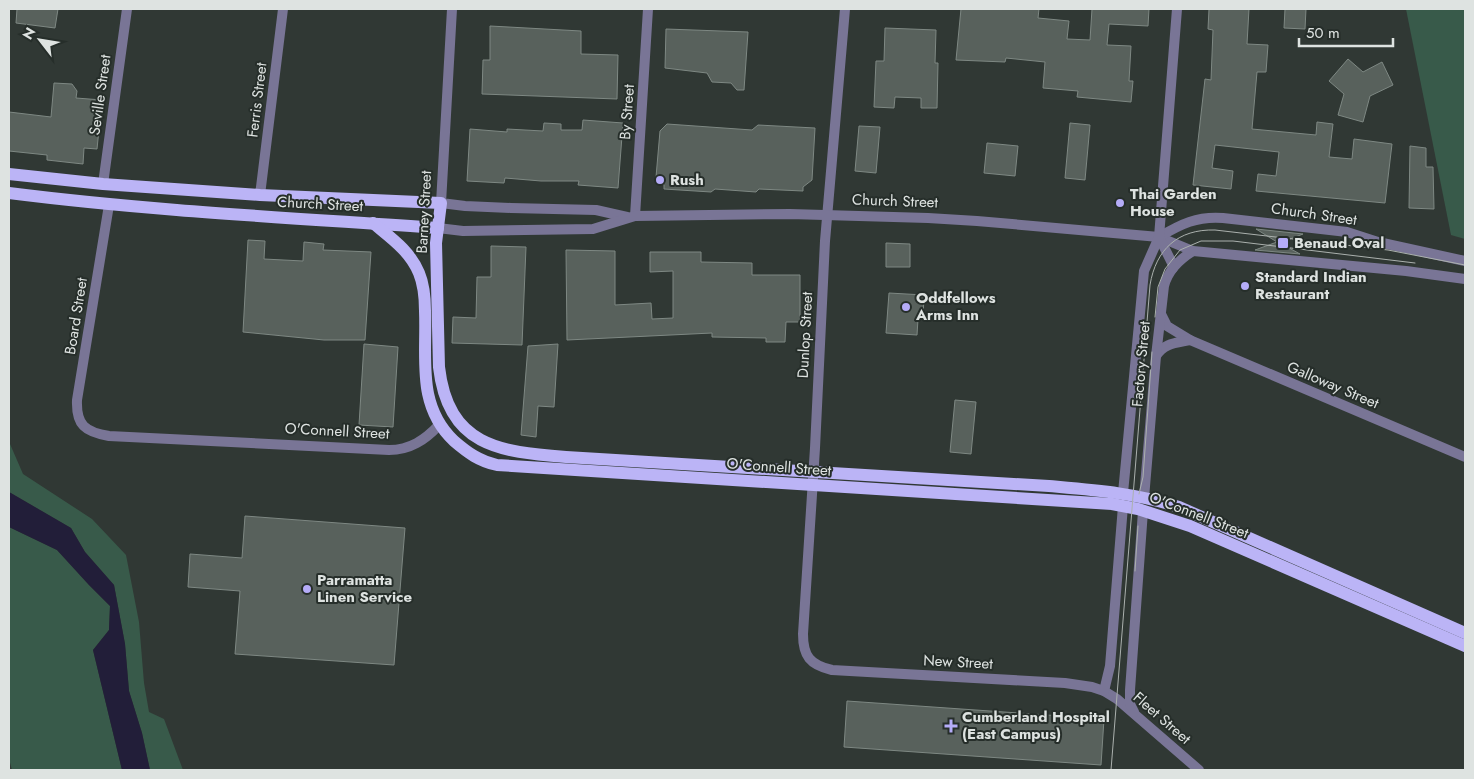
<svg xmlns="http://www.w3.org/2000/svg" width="1474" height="779" viewBox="0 0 1474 779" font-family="Jost,sans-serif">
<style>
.green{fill:#385a4a}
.water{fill:#221e39}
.building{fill:#58615c;stroke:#7e8883}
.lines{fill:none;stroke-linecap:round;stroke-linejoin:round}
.street{stroke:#797596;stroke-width:10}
.primary{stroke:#bbb4f6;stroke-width:12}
.tram{stroke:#abb1ae;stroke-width:1}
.poi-dot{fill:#b5acf8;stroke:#262e2a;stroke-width:2}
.labels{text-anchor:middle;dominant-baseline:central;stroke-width:4;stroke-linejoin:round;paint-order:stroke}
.street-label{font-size:15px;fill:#dee3e1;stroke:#262e2a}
.poi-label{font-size:15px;font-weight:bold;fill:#dee3e1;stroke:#262e2a;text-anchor:start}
</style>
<rect width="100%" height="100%" fill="#303834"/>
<!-- green -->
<g class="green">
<path d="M1406,9h59v230l-14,-4z"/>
<path d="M9,444h1l13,30 69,45 34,36 13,67 5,61 5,29 15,7 19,51h-33l-8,-37 -13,-42 -4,-47 -11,-59 -29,-33 -14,-24 -62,-36z"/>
<path d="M9,527l48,23 32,35 21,21 -1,24 -16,20 29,120h-110l-3,-11z"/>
</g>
<!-- water -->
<path class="water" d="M9,492l62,36 14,24 29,33 11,59 4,47 13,42 8,37h-28l-29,-120 16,-20 1,-24 -21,-21 -32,-35 -48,-23z"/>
<!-- building -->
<g class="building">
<path d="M17,9h41l-3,19 -39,-5z"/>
<path d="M961,9h78l-1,9 31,3 -2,18 23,1 2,-31h57l-1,17 -39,-2 -2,21 24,1 -2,35h4l-2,21 -54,-5 1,-6 -35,-3 2,-26 -39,-4 -1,4 -49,-2z"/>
<path d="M1209,9h40l-2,35 21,1 -2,27h-9l-5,57 64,6 1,-13 16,2 -4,33 23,2 2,-20 38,5 -7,59 -129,-12 2,-17 18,2 3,-24 -64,-7 -3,23 21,3 -2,18 -38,-4 12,-106 6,1 2,-50 -5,-1z"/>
<path d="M1285,9h21l-1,20 -21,-1z"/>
<path d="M490,26l91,5v23l37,1 -1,44 -135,-5 1,-34h7z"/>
<path d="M885,28l51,2 -1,33h3l-1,45h-16v-10l-26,-1 -1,11 -20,-1 2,-46h8z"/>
<path d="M666,29l82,3 -4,58h-7l-6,-7 -19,-1 -5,-9 -42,-5z"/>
<path d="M1348,59l15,13 19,-10 11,23 -23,11 -7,26 -25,-7 6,-21 -15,-13z"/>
<path d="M54,83l18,1 5,7 -1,7 26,2 -5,49 -13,-1 -1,16 -36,-4v-5l-38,-4v-39l42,5z"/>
<path d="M583,120l40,3 -5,65 -40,-3 1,-4h-38l-36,-3 -1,5 -37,-2 3,-52 37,3v-3l36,2 1,-8 17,1v6h21z"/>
<path d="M1070,123l20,2 -5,55 -20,-2z"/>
<path d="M667,124l85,6 6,-5 57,3 -3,52 -9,7v4l-44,-2 -3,3 -41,-3 -4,3 -47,-3v-4l-8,-8 4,-46z"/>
<path d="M859,126l21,1 -4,46 -21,-2z"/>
<path d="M987,143l31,3 -3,30 -31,-3z"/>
<path d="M1410,146l16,2v19h7l1,42 -25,-1z"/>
<path d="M1256,229l47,5 -23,9 20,11 -45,-4 22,-8z"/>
<path d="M248,240l17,1 -1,18 39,2 1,-19 20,2 -1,6 48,2 -6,88h-41l-81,-8z"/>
<path d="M886,243l24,1v23h-24z"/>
<path d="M491,246l35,1 -4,98 -70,-2 1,-26 23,1 1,-41h14z"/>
<path d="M566,250l49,1v54l36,-2 1,16 21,-1v-47l-23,1v-20h51v10l51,1v12h48v47h-14l-1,20h-19v-4l-54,-1v-4l-145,7z"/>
<path d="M889,293l35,2 -1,24h-5l-1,16 -31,-2z"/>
<path d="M364,344l34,3 -5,80 -34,-2z"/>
<path d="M558,344l-4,63 -16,-1 -2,31 -15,-2 7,-89z"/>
<path d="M955,400l21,2 -5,52 -21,-2z"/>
<path d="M245,516l160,12 -11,137 -159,-11 5,-63 -52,-4 2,-33 52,4z"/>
<path d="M847,701l257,18 -3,46 -257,-18z"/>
</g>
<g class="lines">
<!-- street -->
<g class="street">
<path d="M452,9l-11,194 24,3 46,2 85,2 31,7"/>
<path d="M845,9l-20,232 -10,207 -12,186c0,22 7,31 29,36l233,13 27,4 12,4 13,8 82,71"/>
<path d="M103,184l24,-175"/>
<path d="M260,195l23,-186"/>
<path d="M109,205l-32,195c-1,25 8,32 32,36l280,14c21,0 36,-10 50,-25"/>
<path d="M635,216l13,-207"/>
<path d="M438,228l25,3 130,-2 42,-13 155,-2 138,4 49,3 182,16 34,14 213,20 59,8"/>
<path d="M1159,237c22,-13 38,-21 64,-19l124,14 31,10 87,19"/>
<path d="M1159,237l13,26 1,5"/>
<path d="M1161,314l6,12 23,14 275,117"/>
<path d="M1156,356c8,-13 20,-13 34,-16"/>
<path d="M1123,493l21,-222 15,-34 18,-228"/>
<path d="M1144,498l12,-142 8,-70c4,-16 16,-27 29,-35"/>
<path d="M1104,691l6,-25 13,-160"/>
<path d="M1134,712l-4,-8v-14l13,-179"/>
</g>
<!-- primary -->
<g class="primary">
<path d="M9,174l94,10 157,11 181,8 -5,40 3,124c9,79 60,85 127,90l483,29c45,4 87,7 130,21l286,126"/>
<path d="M9,193c142,18 286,25 429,35"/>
<path d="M373,223c18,15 37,28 46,50 5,12 6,25 6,38 2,47 -9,94 29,130 14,12 25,20 43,24l615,39 26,5 52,17 275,120"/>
</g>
<!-- tram -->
<g class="tram">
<path d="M1155,317l3,-30 7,-18 15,-19 21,-9h32l182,22"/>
<path d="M1139,494l4,-17 9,-125"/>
<path d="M1135,571l3,-45"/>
<path d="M1111,770l39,-485c6,-36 28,-56 65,-55l173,20 77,15"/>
</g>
</g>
<!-- markers -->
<g class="poi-dot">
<circle cx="660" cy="180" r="5"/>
<circle cx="1120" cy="203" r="5"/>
<rect x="1277" y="237" width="12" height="12" rx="2.5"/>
<circle cx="1245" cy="286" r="5"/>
<circle cx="906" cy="307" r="5"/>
<circle cx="307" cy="589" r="5"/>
<path d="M948.5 718.5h5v5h5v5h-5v5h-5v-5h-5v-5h5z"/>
</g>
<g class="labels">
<!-- street labels -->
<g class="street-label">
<text transform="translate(100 95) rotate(-82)">Seville Street</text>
<text transform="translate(257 100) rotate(-83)">Ferris Street</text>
<text transform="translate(627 112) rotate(-86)">By Street</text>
<text transform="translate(895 201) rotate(2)">Church Street</text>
<text transform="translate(320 204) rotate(3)">Church Street</text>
<text transform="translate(424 212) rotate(-87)">Barney Street</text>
<text transform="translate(1314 214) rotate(8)">Church Street</text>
<text transform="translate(76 316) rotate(-81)">Board Street</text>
<text transform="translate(805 335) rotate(-87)">Dunlop Street</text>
<text transform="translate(1141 364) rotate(-85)">Factory Street</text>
<text transform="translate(1333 385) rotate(23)">Galloway Street</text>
<text transform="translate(337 431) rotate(3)">O'Connell Street</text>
<text transform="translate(779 467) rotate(4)">O'Connell Street</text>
<text transform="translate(1199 515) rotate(21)">O'Connell Street</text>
<text transform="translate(958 662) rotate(3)">New Street</text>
<text transform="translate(1162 718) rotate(41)">Fleet Street</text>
</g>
<!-- poi labels -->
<g class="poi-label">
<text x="670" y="180">Rush</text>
<text x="1130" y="194">Thai Garden<tspan x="1130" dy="17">House</tspan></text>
<text x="1294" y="243">Benaud Oval</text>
<text x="1255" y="277">Standard Indian<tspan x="1255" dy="17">Restaurant</tspan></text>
<text x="916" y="298">Oddfellows<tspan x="916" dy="17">Arms Inn</tspan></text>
<text x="317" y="580">Parramatta<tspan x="317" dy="17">Linen Service</tspan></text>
<text x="962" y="717">Cumberland Hospital<tspan x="962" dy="17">(East Campus)</tspan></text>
</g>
</g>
<!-- border -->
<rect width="1474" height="779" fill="none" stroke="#dee3e1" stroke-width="20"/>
<!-- north arrow -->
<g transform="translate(40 40) rotate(301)" stroke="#262e2a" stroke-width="4" paint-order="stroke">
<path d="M0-4L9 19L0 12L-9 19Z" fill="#dee3e1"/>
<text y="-8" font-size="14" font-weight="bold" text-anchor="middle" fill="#dee3e1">N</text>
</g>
<!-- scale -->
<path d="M1299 38v8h94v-8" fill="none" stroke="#dee3e1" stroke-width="2.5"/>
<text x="1306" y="38" font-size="15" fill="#dee3e1" stroke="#262e2a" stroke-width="4" paint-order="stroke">50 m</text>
</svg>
